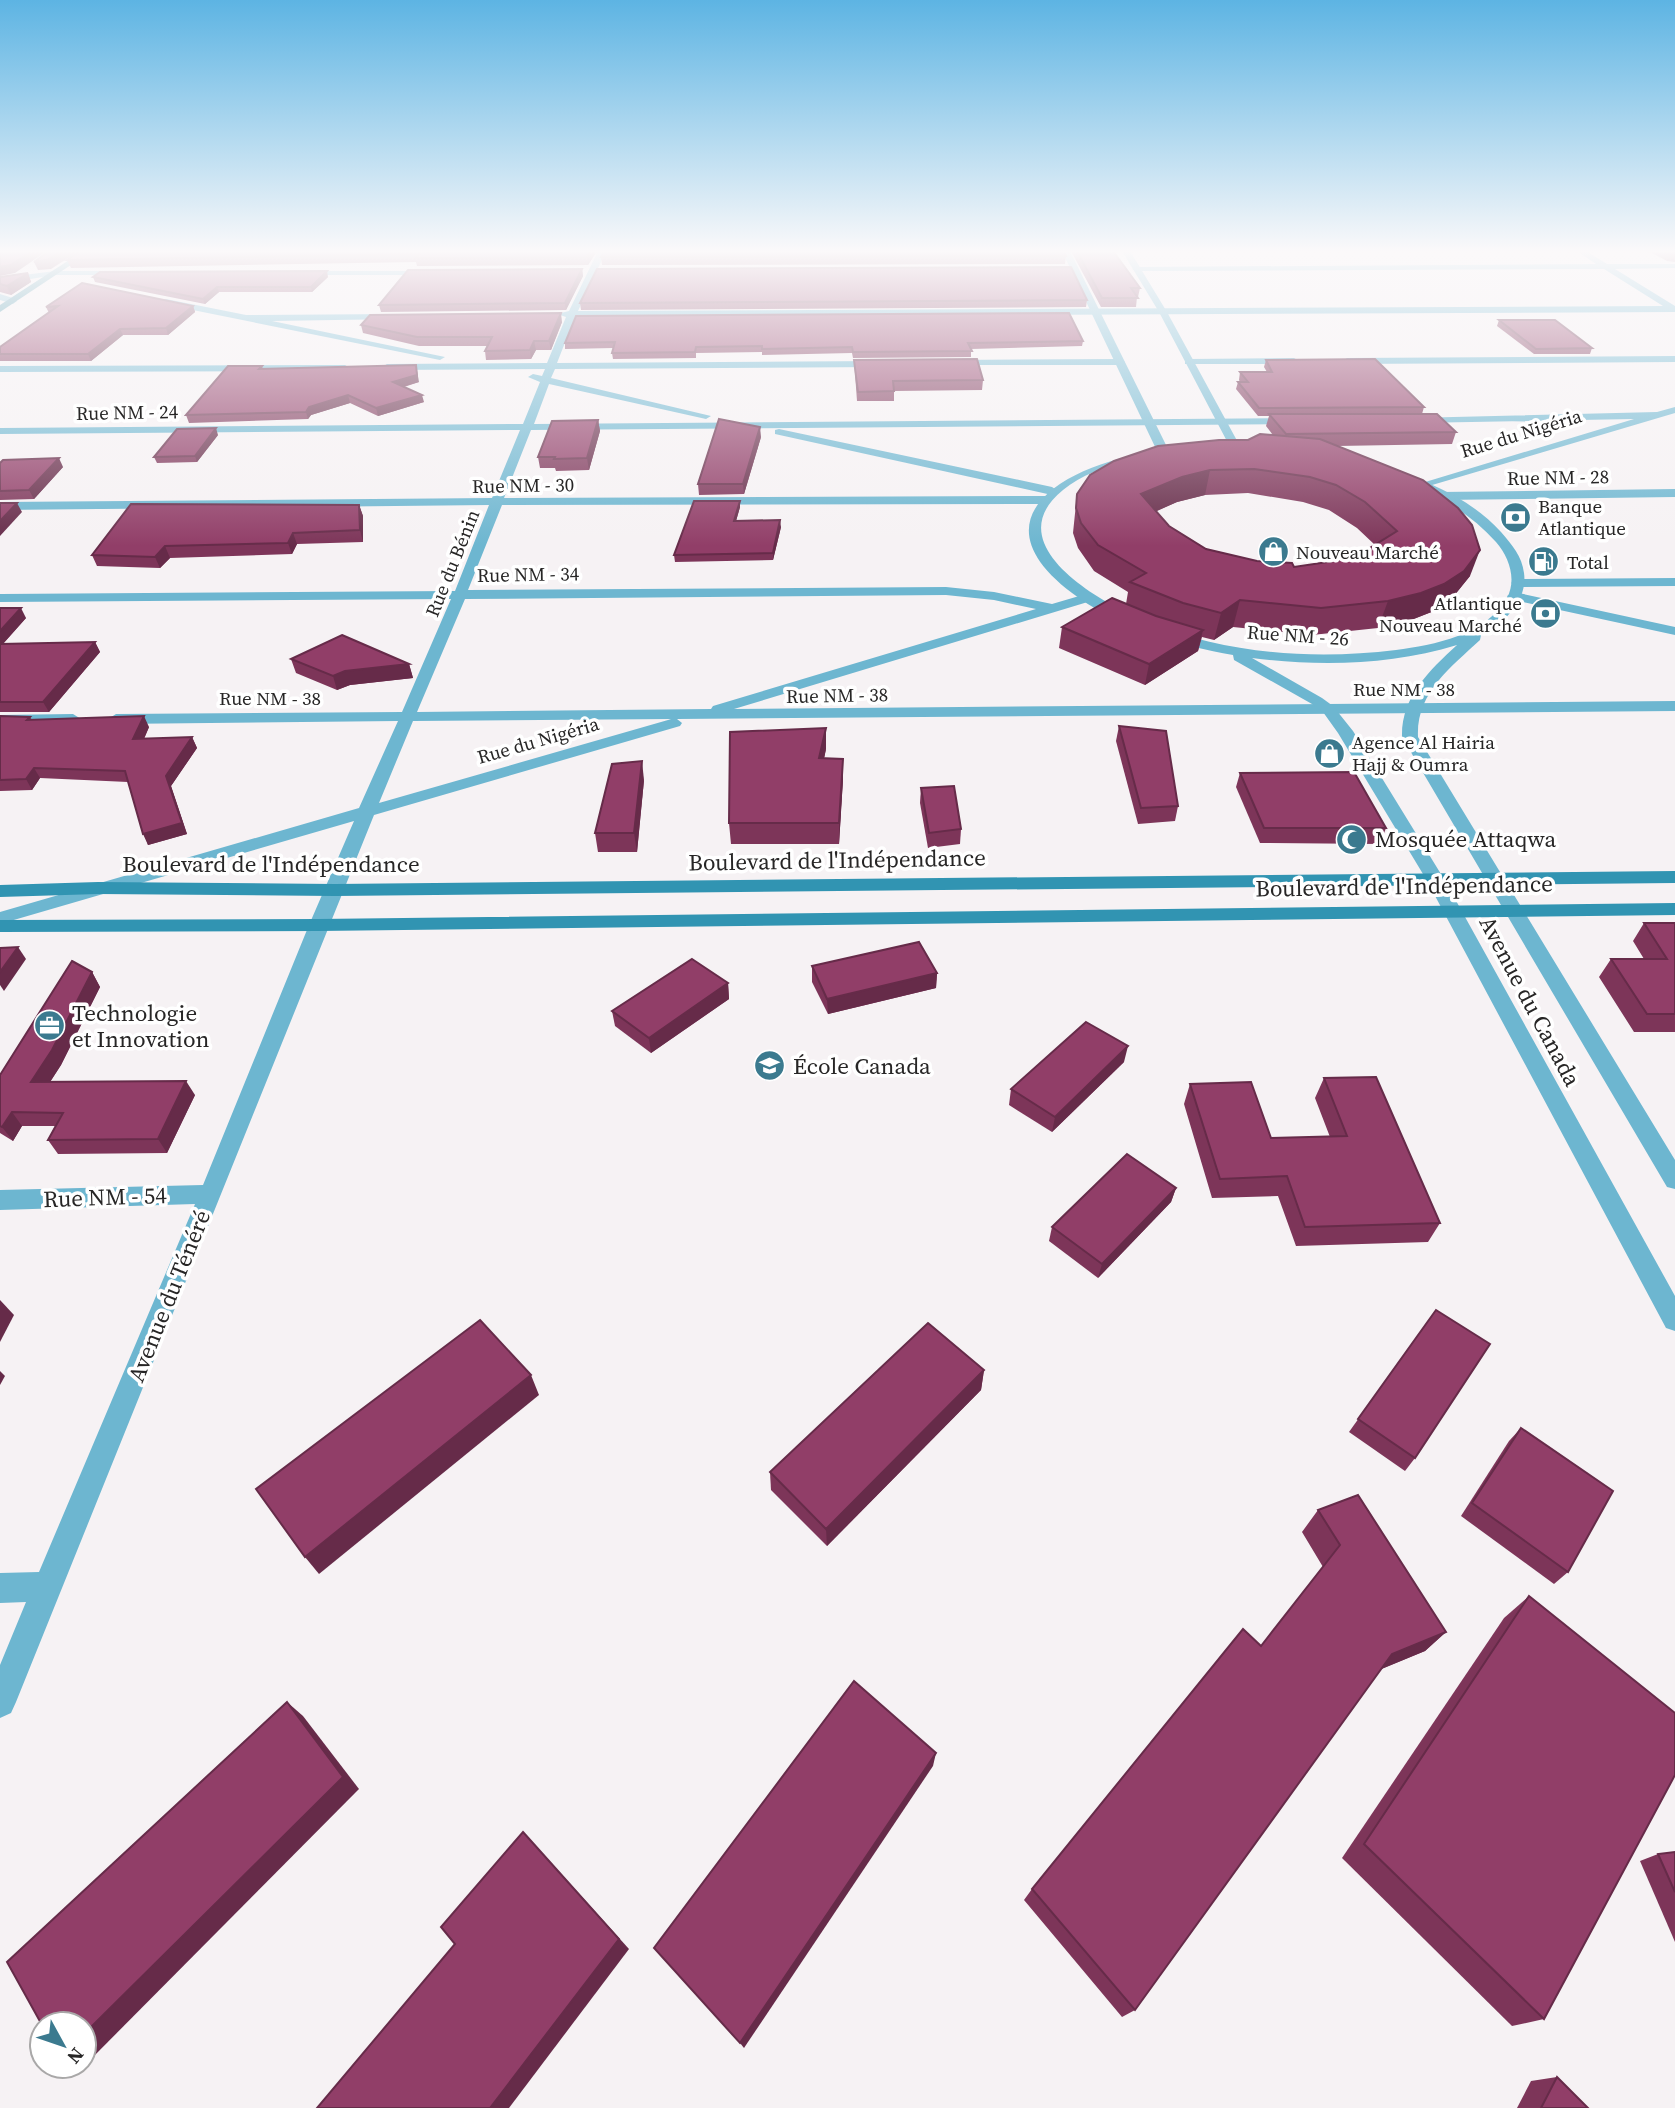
<svg xmlns="http://www.w3.org/2000/svg" width="1675" height="2108" viewBox="0 0 1675 2108" font-family="'Source Serif 4',serif">
<style>
.lines{fill:none;stroke-linecap:round;stroke-linejoin:round}
.minor{fill:#6db6d0;fill-rule:evenodd}
.tertiary{fill:#6db6d0;fill-rule:evenodd}
.secondary{fill:#3194b2;fill-rule:evenodd}
.primary{fill:#187a95;fill-rule:evenodd}
.wall{fill:#7d3559;fill-rule:evenodd}
.shaded-wall{fill:#662b49}
.building{fill:#913e68;stroke:#662b49;stroke-width:2;fill-rule:evenodd}
.labels{text-anchor:middle;dominant-baseline:central;stroke-width:7;stroke-linejoin:round;paint-order:stroke}
.far-street-label{font-size:19px;fill:#272626;stroke:#fff}
.far-poi-label{font-size:19px;fill:#272626;stroke:#fff;text-anchor:start}
.poi-label{font-size:23px;fill:#272626;stroke:#fff;text-anchor:start}
.street-label{font-size:23px;fill:#272626;stroke:#fff}
</style>
<rect width="100%" height="100%" fill="#f6f2f4"/>
<g class="lines">
<!-- minor -->
<g class="minor">
<path d="M598,251h8l-28,60 1085,-5 -59,-37 -468,2 -4,-2 4,-2 460,-3 -19,-13h9l21,13h68v4l-60,1 60,37v6l-1100,5 -18,46 323,-2 5,3 -5,3 -325,2 -4,9 160,38 -5,3 -157,-35 -15,40 762,-6 5,3 -5,3 -765,6 -27,68 542,-2 6,4 -6,4 -544,1 -34,85 478,-3 48,5 58,12 34,-10 7,4 -2,3 -357,108 941,-8v10l-998,8 5,4 -2,3 -306,89 -358,887 -5,11 -11,5v-53l26,-63 -26,1v-30l39,-1 156,-368 -195,6v-20l203,-5 106,-260 45,-104 -354,103v-12l359,-104 39,-87 -282,3 -8,-5 8,-5 286,-2 49,-113 -451,3v-8l455,-3 34,-86 -489,5v-8l492,-4 28,-68 -520,4v-6l523,-4 17,-42 -12,-5 5,-3 9,2 3,-7 -158,1 -5,-3 5,-3 160,-1 19,-46 -9,-3 12,-3zM946,595l48,5 42,9 -323,97 -2,3 -294,3 48,-113zM671,719l-3,1 -289,83 34,-82z"/>
<path d="M55,271h72l4,2 -4,2h-72l-55,9v-6z"/>
<path d="M299,271h132l4,2 -4,2h-135z"/>
<path d="M0,294l16,5 1,2 -4,3 -13,-4z"/>
<path d="M166,299l80,16 150,-1 5,3 -2,2 -127,2 173,36 -5,3 -277,-56v-4z"/>
<path d="M1675,356v6l-328,2 -5,-3 5,-3z"/>
<path d="M1188,359l106,-1 5,3 -5,3h-109v-4z"/>
<path d="M951,360l169,-1 5,3 -5,3h-172v-4z"/>
<path d="M0,366l345,-1 5,3 -5,3 -345,1z"/>
<path d="M1675,407v6l-253,75 -10,-2 222,-67 -218,4 -4,-1v-4l245,-6z"/>
<path d="M779,429l273,58 6,4 -6,4 -277,-61v-4z"/>
<path d="M1675,489v8l-235,3 -6,-4 6,-4z"/>
<path d="M1675,578v8l-157,1 -7,-4 7,-4z"/>
<path d="M1514,592l161,35v8l-166,-36 -2,-3z"/>
<path d="M73,714l8,5 -2,3 -79,3v-10z"/>
</g>
<!-- tertiary -->
<path class="tertiary" d="M1062,251h8l98,198 62,-2 -71,-135 -37,-61h8l37,61 74,136c84,5 200,18 260,84 11,13 21,24 23,41 4,28 -21,51 -43,62l-1,5c-30,28 -64,53 -62,97l257,423v29l-8,-2 -265,-450c-1,-40 27,-66 55,-92 -66,20 -136,22 -205,13l70,40 11,8 20,25 91,148 231,417v35l-9,-3 -240,-449 -88,-146 -15,-21 -11,-8 -78,-44 -1,-5c-52,-9 -110,-26 -154,-57 -114,-80 -10,-135 78,-147zM1199,453c100,2 226,10 297,89 13,15 21,37 11,56 -21,37 -73,47 -111,52 -83,10 -171,4 -249,-28 -44,-18 -152,-77 -84,-132 37,-30 91,-33 136,-37z"/>
<!-- secondary -->
<g class="secondary">
<path d="M1675,871v12l-1340,13 -237,-2 -98,3v-12l98,-3 237,2z"/>
<path d="M1675,903v12l-1357,16 -318,1v-12l318,-1z"/>
</g>
<!-- primary -->
<path class="primary" d="M83,251h9l-92,61v-7z"/>
</g>
<!-- wall -->
<g class="wall">
<path d="M80,251h517l-9,14 -171,1 -1,-4 -345,6 -4,-8z"/>
<path d="M1071,251h42l27,37 -2,9h-1l-1,10h-35z"/>
<path d="M1648,251h27v11l-8,-1z"/>
<path d="M1066,256l-1,8 -463,1 -1,-8z"/>
<path d="M582,269l1,7 -17,34 -185,2 -2,-7z"/>
<path d="M28,273l3,9 -20,13 -11,-3v-15z"/>
<path d="M93,277h235l-16,15h-93l-14,12 -110,-22z"/>
<path d="M1087,300l-1,7 -505,3 -1,-7z"/>
<path d="M193,306l2,6 -27,23h-45l-32,26h-91v-14l49,-34 -3,-6z"/>
<path d="M576,316l507,25 -1,5 -111,3v8l-118,1 -1,-5 -90,2v-3l-66,1v5l-83,1 -1,-6 1,-5 -48,1v-6z"/>
<path d="M1499,320l93,28 -2,6h-56l-37,-28z"/>
<path d="M562,322l-11,28h-15l-5,9 -45,1 -1,-9 2,-5h-68l-56,-13 -2,-8z"/>
<path d="M854,360l129,20 -1,10 -88,1v10h-37z"/>
<path d="M1266,360l158,47 -2,7 34,18 -4,12 -115,2 133,130 -17,21 -19,14 -23,9 -33,8 -66,7 -79,-8 -19,13 -12,-3 -4,14 -53,34 -86,-37 3,-21 64,-23 2,-12 -34,-21 -16,-23 -5,-15 4,-39 171,-54 25,-5 -7,-9 3,-10h-11l-22,-27 2,-7h2l-1,-2 1,-8h27l-3,-5zM1248,493l55,9 26,8 28,18 18,17 -15,9 -12,5 -54,8 -37,-6 -51,-12 -37,-23 -13,-15 21,-9 28,-7z"/>
<path d="M262,366l1,3 156,13 -15,5 20,15 -46,14 -28,-13 -39,12 -3,4 -119,4 -3,-8z"/>
<path d="M598,420l2,11 -11,39 -33,1 -1,-3h-15l-2,-11z"/>
<path d="M218,435l-21,27 -40,1 -3,-6z"/>
<path d="M761,437l-17,57 -45,1 -1,-11z"/>
<path d="M0,463l63,4 -29,32 -34,1z"/>
<path d="M740,501v6l-4,14 45,6 -8,33 -98,2 -1,-7z"/>
<path d="M359,505l4,11v26l-66,2 -5,10 -122,4 -10,10 -63,-2 -5,-11z"/>
<path d="M0,608l26,10 -23,26 92,-2 5,10 -51,60h-49z"/>
<path d="M291,659l118,5 4,14 -63,7 -13,5 -41,-17z"/>
<path d="M0,716l30,1 2,3 117,7 -5,12 48,-2 5,11 -26,38 16,48 -39,11 -20,-63 -88,-4 -8,12 -32,1z"/>
<path d="M1119,726l59,80 -3,15 -37,3 -22,-83z"/>
<path d="M826,749l-2,9 19,1v20l-4,65h-108l-2,-21z"/>
<path d="M1240,773l146,55 -6,16 -120,-1 -24,-56z"/>
<path d="M644,780l-7,72h-39l-3,-19z"/>
<path d="M921,788l40,41 -1,15 -32,4 -8,-45z"/>
<path d="M1644,923h31v109h-41l-35,-55 12,-18h33l-11,-18z"/>
<path d="M812,966l125,7 -1,15 -108,26 -16,-32z"/>
<path d="M92,972l8,15 -39,78 -11,17 145,13 -28,58 -109,1 -10,-14 7,-14h-33l-9,15 -13,-8v-58z"/>
<path d="M728,983l1,16 -78,54 -36,-27 -3,-15z"/>
<path d="M1124,1062l-72,70 -43,-27 2,-16z"/>
<path d="M1324,1078l116,145 -12,19 -132,4 -18,-50 -66,2 -28,-94 6,-20 81,54 59,-1 -15,-39z"/>
<path d="M1176,1188l-5,14 -73,76 -49,-37 3,-14z"/>
<path d="M1436,1310l-21,148 -10,13 -56,-39z"/>
<path d="M984,1370l-3,20 -154,156 -56,-56 -1,-18z"/>
<path d="M1521,1428l47,144 -14,12 -93,-68 48,-75z"/>
<path d="M1318,1510l128,122 -21,19 -44,18 -246,341 -13,7 -98,-117 8,-11 229,-243 62,-79 -21,-35z"/>
<path d="M1529,1596l15,423 -32,7 -170,-168 162,-240z"/>
<path d="M1675,1852v90l-35,-81 18,-7z"/>
<path d="M1557,2077l31,31h-71l14,-27z"/>
</g>
<!-- shaded-wall -->
<g class="shaded-wall">
<path d="M32,251h15l-32,22 -15,3v-9z"/>
<path d="M63,251h16l-28,18 -13,1 -4,-8z"/>
<path d="M591,251h6l-9,14 -1,-8z"/>
<path d="M582,269l1,7 -17,34 -1,-7z"/>
<path d="M327,271l1,6 -16,15 -1,-5z"/>
<path d="M28,273l3,9 -20,13 -4,-9z"/>
<path d="M217,287l2,5 -14,12 -2,-5z"/>
<path d="M193,306l2,6 -27,23 -2,-7z"/>
<path d="M561,313l1,9 -11,28 -2,-9z"/>
<path d="M120,329l3,6 -32,26 -3,-7z"/>
<path d="M534,341l2,9 -5,9 -1,-9z"/>
<path d="M416,365l3,17 -24,7 -2,-7z"/>
<path d="M348,395l2,8 -39,12 -3,4 -2,-7 3,-5z"/>
<path d="M422,395l2,7 -46,14 -2,-8z"/>
<path d="M598,420l2,11 -11,39 -2,-12z"/>
<path d="M760,427l1,10 -17,57 -1,-10z"/>
<path d="M216,428l2,7 -21,27 -2,-6z"/>
<path d="M59,458l4,9 -29,32 -5,-9z"/>
<path d="M1210,470l-5,25 -28,7 -40,18 4,-26 41,-17z"/>
<path d="M740,501v6l-6,21v-7z"/>
<path d="M17,503l5,9 -22,24v-15z"/>
<path d="M359,505l4,11v26l-3,-12z"/>
<path d="M780,520l1,7 -8,33v-7z"/>
<path d="M293,533l4,11 -5,10 -4,-11z"/>
<path d="M165,546l5,12 -10,10 -5,-11z"/>
<path d="M1480,550l-10,26 -17,21 -19,14 -23,9 -33,8 10,-27z"/>
<path d="M1240,600l-7,27 -19,13 7,-27z"/>
<path d="M21,608l5,10 -26,29v-16z"/>
<path d="M1203,630l-5,21 -53,34 4,-21z"/>
<path d="M95,642l5,10 -51,60 -6,-10z"/>
<path d="M409,664l4,14 -63,7 -13,5 -4,-14 12,-5z"/>
<path d="M144,716l5,11 -10,23 -6,-11z"/>
<path d="M826,728v21l-6,30 -1,-21z"/>
<path d="M192,737l5,11 -26,38 16,48 -39,11 -5,-11 23,-58z"/>
<path d="M843,759v20l-4,65v-21z"/>
<path d="M642,761l2,19 -7,72 -3,-19z"/>
<path d="M34,768l6,10 -8,12 -6,-11z"/>
<path d="M18,947l8,12 -22,32 -4,-6v-13z"/>
<path d="M92,972l8,15 -39,78 -20,31 -10,-14z"/>
<path d="M937,973l-1,15 -108,26 -1,-15z"/>
<path d="M728,983l1,16 -78,54 -2,-15z"/>
<path d="M1128,1046l-4,16 -72,70 3,-15z"/>
<path d="M186,1081l9,14 -28,58 -9,-14z"/>
<path d="M12,1112l10,14 -9,15 -11,-14z"/>
<path d="M1176,1188l-5,14 -73,76 4,-14z"/>
<path d="M0,1300l14,15 -14,27z"/>
<path d="M984,1370l-3,20 -154,156 -1,-17z"/>
<path d="M0,1371l5,5 -5,9z"/>
<path d="M531,1375l8,20 -220,179 -14,-17z"/>
<path d="M1446,1632l-21,19 -53,22 20,-19z"/>
<path d="M287,1702l16,14 56,73 -271,273 -4,-1v-27z"/>
<path d="M936,1753l-3,13 -189,282 -4,-5z"/>
<path d="M523,1832l106,117 -120,159h-19z"/>
</g>
<!-- building -->
<g class="building">
<path d="M0,251h32l-21,14 -11,2z"/>
<path d="M49,251h14l-16,9 -13,2z"/>
<path d="M80,251h511l-4,6 -171,1 3,-4 -352,6z"/>
<path d="M604,251h460l2,5 -465,1z"/>
<path d="M1077,251h36l27,37h-9l7,10h-36z"/>
<path d="M1662,251h13v5l-5,-1z"/>
<path d="M1071,267l16,33 -507,3 17,-34z"/>
<path d="M582,269l-17,34 -186,2 29,-35z"/>
<path d="M327,271l-16,16h-94l-14,12 -110,-22 7,-5z"/>
<path d="M28,273l-21,13 -7,-2v-7z"/>
<path d="M82,283l111,23 -27,22 -46,1 -32,25h-88v-7l58,-41 -12,1z"/>
<path d="M561,313l-12,28h-15l-4,9 -45,1 7,-14h-75l-56,-12 9,-10z"/>
<path d="M1069,313l14,28 -115,2 4,8 -119,1 -1,-5 -90,2v-3l-66,1 -1,5 -83,1 3,-11 -50,1 11,-27z"/>
<path d="M1499,320h56l37,28 -56,1z"/>
<path d="M977,359l6,21 -90,1 1,10 -36,1 -4,-32z"/>
<path d="M1375,359l49,48 -165,1 -21,-26h10l-8,-10h32l-6,-12z"/>
<path d="M416,365l1,10 -24,7 29,13 -46,13 -28,-13 -39,12 -3,5 -120,3 42,-49h34l-3,3z"/>
<path d="M1269,414h168l19,18 -170,2z"/>
<path d="M719,419l41,8 -17,57h-45z"/>
<path d="M598,420l-11,38 -33,1 1,-2h-17l14,-36z"/>
<path d="M216,428l-21,28 -41,1 23,-28z"/>
<path d="M1260,434l60,5 103,41 35,28 14,17 8,25 -16,21 -20,13 -23,9 -33,8 -67,7 -81,-8 -19,13 -38,-10 -53,-21 16,-9 -48,-28 -17,-22 -5,-15 1,-14 13,-19 24,-14 44,-15 61,-6h29zM1254,469l56,8 26,8 29,17 32,29 -37,23 -12,5 -54,8 -2,-4 -35,-2 -51,-12 -37,-23 -28,-32 41,-17 28,-7z"/>
<path d="M59,458l-30,32 -29,1v-28l3,-3z"/>
<path d="M694,501h46l-6,20 46,-1 -7,33 -99,2z"/>
<path d="M0,503h17l-17,18z"/>
<path d="M131,504l228,1 1,25 -67,3 -5,10 -123,3 -10,11 -63,-2z"/>
<path d="M1112,598l44,18 47,14 -54,34 -87,-37z"/>
<path d="M0,608h21l-21,23z"/>
<path d="M342,635l67,29 -64,7 -12,5 -42,-17z"/>
<path d="M95,642l-52,60h-43v-58z"/>
<path d="M0,716l30,1 -3,3 117,-4 -11,23 59,-2 -26,39 16,47 -39,11 -18,-63 -91,-3 -8,11 -26,1z"/>
<path d="M1119,726l47,5 12,75 -37,2z"/>
<path d="M826,728l-7,30 24,1 -4,64h-110l1,-91z"/>
<path d="M642,761l-8,72h-39l17,-69z"/>
<path d="M1354,772l32,56h-122l-24,-55z"/>
<path d="M954,786l7,43 -32,4 -8,-45z"/>
<path d="M1644,923h31v91h-28l-36,-55h56z"/>
<path d="M919,942l18,31 -110,26 -15,-33z"/>
<path d="M18,947l-18,25v-24z"/>
<path d="M692,959l36,24 -79,55 -37,-27z"/>
<path d="M72,961l20,11 -40,78 -21,32 155,-1 -28,58 -110,1 15,-27 -51,-1 -10,15 -2,-1v-51z"/>
<path d="M1086,1022l42,24 -73,71 -44,-28z"/>
<path d="M1376,1077l64,146 -135,4 -18,-51 -67,3 -30,-95 61,-2 20,56 76,-2 -23,-58z"/>
<path d="M1127,1154l49,34 -74,76 -50,-37z"/>
<path d="M1436,1310l54,34 -75,114 -57,-39z"/>
<path d="M480,1320l51,55 -226,182 -49,-68z"/>
<path d="M928,1323l56,47 -158,159 -56,-57z"/>
<path d="M1521,1428l92,63 -45,81 -96,-69z"/>
<path d="M1358,1495l88,137 -54,22 -257,356 -103,-121 211,-260 18,17 79,-101 -22,-35z"/>
<path d="M1529,1596l146,117v62l-131,244 -180,-175z"/>
<path d="M854,1681l82,72 -196,290 -86,-95z"/>
<path d="M287,1702l56,75 -259,257v-10l-42,1 -35,-63z"/>
<path d="M523,1832l96,107 -129,169h-173l138,-164 -14,-17z"/>
<path d="M1675,1852v40l-17,-38z"/>
<path d="M1557,2077l31,31h-47z"/>
</g>
<!-- sky -->
<linearGradient id="sky" x2="0" y2="1"><stop stop-color="#5db4e3"/><stop offset="0.46" stop-color="#fbf9fa"/><stop offset="1" stop-color="#fbf9fa" stop-opacity="0"/></linearGradient>
<rect width="1675" height="546" fill="url(#sky)"/>
<!-- icons -->
<defs>
<symbol id="bank-disc" viewBox="-11 -11 22 22"><circle r="9.5" fill="#3b7a8f" stroke="#fff"/><path d="M-6-4H6V4H-6ZM0-2.3a2.3 2.3 0 1 0 0 4.6a2.3 2.3 0 1 0 0-4.6Z" fill="#fff"/></symbol>
<symbol id="shop-disc" viewBox="-11 -11 22 22"><circle r="9.5" fill="#3b7a8f" stroke="#fff"/><path d="M-5-2.5h2.3a2.7 3.5 0 0 1 5.4 0H5L5.5 6h-11ZM-1.5-2.5h3a1.5 2.3 0 0 0-3 0Z" fill="#fff"/></symbol>
<symbol id="fuel-disc" viewBox="-11 -11 22 22"><circle r="9.5" fill="#3b7a8f" stroke="#fff"/><path d="M-5.5-6h7V0h2V4h1.3V-2.5L3-4.5l.8-.8L6-3V5H2.5V1h-1V6h-7ZM-4.2-4.7v3.2H.2V-4.7Z" fill="#fff"/></symbol>
<symbol id="mosque-disc" viewBox="-11 -11 22 22"><circle r="9.5" fill="#3b7a8f" stroke="#fff"/><path d="M3.5-4.9A6 6 0 1 0 3.5 4.9A5 5 0 1 1 3.5-4.9Z" fill="#fff"/></symbol>
<symbol id="office-disc" viewBox="-11 -11 22 22"><circle r="9.5" fill="#3b7a8f" stroke="#fff"/><path d="M-6-3h4V-5.5h4V-3h4V5H-6ZM-1-4.5V-3h2v-1.5ZM-6 0V1H6V0Z" fill="#fff"/></symbol>
<symbol id="school-disc" viewBox="-11 -11 22 22"><circle r="9.5" fill="#3b7a8f" stroke="#fff"/><path d="M0-5L7-2L0 1L-7-2ZM-4 1L0 2.5L4 1V4Q0 6-4 4Z" fill="#fff"/></symbol>
</defs>
<g fill-rule="evenodd">
<use href="#bank-disc" x="1498" y="500" width="35" height="35"/>
<use href="#shop-disc" x="1256" y="534" width="35" height="35"/>
<use href="#fuel-disc" x="1526" y="544" width="35" height="35"/>
<use href="#bank-disc" x="1528" y="596" width="35" height="35"/>
<use href="#shop-disc" x="1312" y="736" width="35" height="35"/>
<use href="#mosque-disc" x="1334" y="822" width="35" height="35"/>
<use href="#office-disc" x="32" y="1008" width="35" height="35"/>
<use href="#school-disc" x="752" y="1048" width="35" height="35"/>
</g>
<g class="labels">
<!-- far-street labels -->
<g class="far-street-label">
<text transform="translate(127 412) rotate(-1)">Rue NM - 24</text>
<text transform="translate(1521 433) rotate(-17)">Rue du Nigéria</text>
<text transform="translate(1558 477) rotate(-1)">Rue NM - 28</text>
<text transform="translate(523 485) rotate(-1)">Rue NM - 30</text>
<text transform="translate(452 563) rotate(-68)">Rue du Bénin</text>
<text transform="translate(528 574) rotate(-1)">Rue NM - 34</text>
<text transform="translate(1298 635) rotate(4)">Rue NM - 26</text>
<text x="1404" y="689">Rue NM - 38</text>
<text transform="translate(837 695) rotate(-1)">Rue NM - 38</text>
<text x="270" y="698">Rue NM - 38</text>
<text transform="translate(538 740) rotate(-16)">Rue du Nigéria</text>
</g>
<!-- far-poi labels -->
<g class="far-poi-label">
<text x="1538" y="506">Banque<tspan x="1538" dy="22">Atlantique</tspan></text>
<text x="1296" y="552">Nouveau Marché</text>
<text x="1567" y="562">Total</text>
<text x="1522" y="603" text-anchor="end">Atlantique<tspan x="1522" dy="22">Nouveau Marché</tspan></text>
<text x="1352" y="742">Agence Al Hairia<tspan x="1352" dy="22">Hajj &amp; Oumra</tspan></text>
</g>
<!-- poi labels -->
<g class="poi-label">
<text x="1375" y="839">Mosquée Attaqwa</text>
<text x="72" y="1013">Technologie<tspan x="72" dy="26">et Innovation</tspan></text>
<text x="793" y="1066">École Canada</text>
</g>
<!-- street labels -->
<g class="street-label">
<text transform="translate(837 860) rotate(-1)">Boulevard de l'Indépendance</text>
<text x="271" y="864">Boulevard de l'Indépendance</text>
<text transform="translate(1404 886) rotate(-1)">Boulevard de l'Indépendance</text>
<text transform="translate(1530 1001) rotate(62)">Avenue du Canada</text>
<text transform="translate(105 1197) rotate(-2)">Rue NM - 54</text>
<text transform="translate(169 1296) rotate(-68)">Avenue du Ténéré</text>
</g>
</g>
<!-- north arrow -->
<g transform="translate(63 2045) rotate(130)"><circle r="33" fill="#ffffff" stroke="#a9a8a8" stroke-width="2"/>
<path d="M0-5L12 26L0 18L-12 26Z" fill="#3b7a8f"/>
<text y="-10" font-size="19" font-weight="bold" text-anchor="middle" fill="#272626">N</text>
</g>
</svg>
